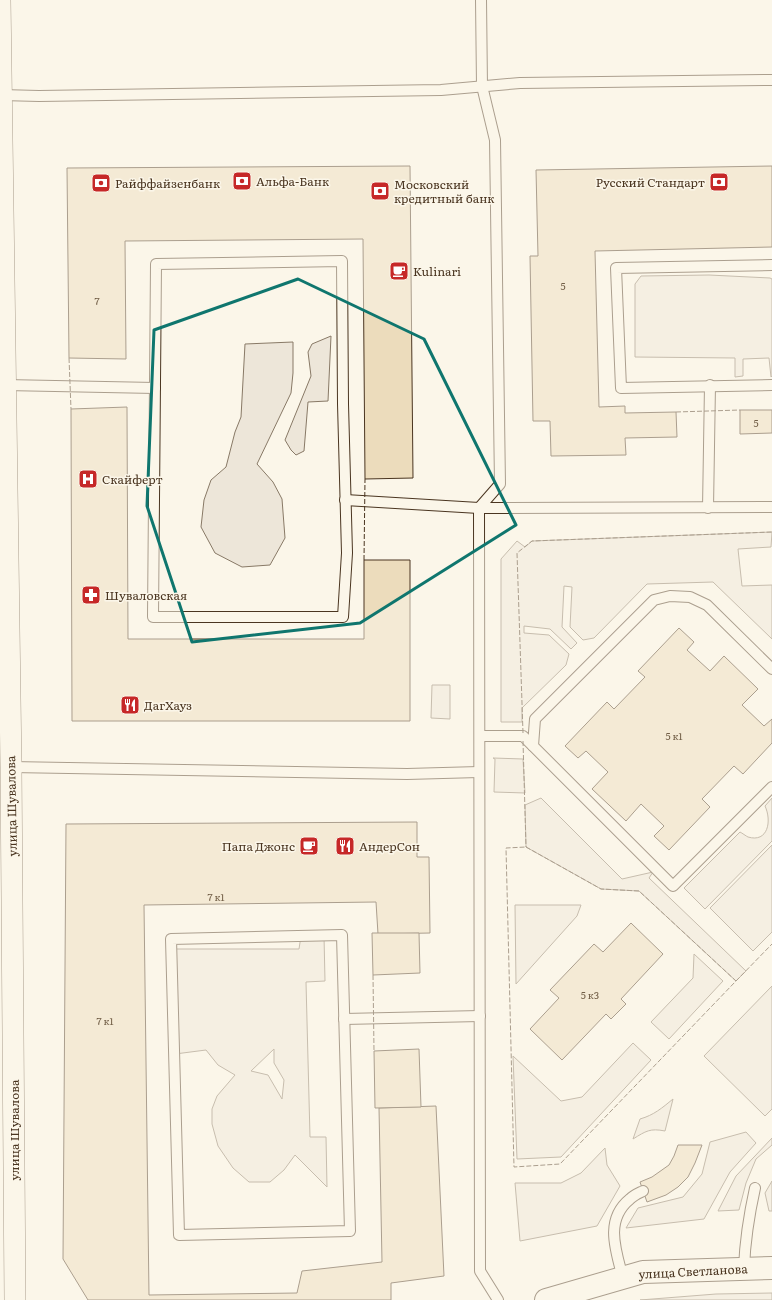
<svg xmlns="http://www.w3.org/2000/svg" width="772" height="1300" viewBox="0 0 772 1300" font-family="Literata,serif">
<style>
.green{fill:#ede6d9;stroke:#887966;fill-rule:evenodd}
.building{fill:#ecdcbc;stroke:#4a3520}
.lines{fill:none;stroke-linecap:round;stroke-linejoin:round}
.lane-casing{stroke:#4a3520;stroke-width:12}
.street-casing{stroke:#4a3520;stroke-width:22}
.secondary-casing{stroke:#4a3520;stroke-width:24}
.lane{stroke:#fbf6e9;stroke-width:10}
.street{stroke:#fbf6e9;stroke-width:21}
.secondary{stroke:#fbf6e9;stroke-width:22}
.fence{stroke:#4a3520;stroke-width:1;stroke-dasharray:5 2;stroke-linecap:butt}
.marked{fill:none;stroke:#0f766e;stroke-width:3;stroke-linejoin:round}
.labels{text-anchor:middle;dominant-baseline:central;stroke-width:3;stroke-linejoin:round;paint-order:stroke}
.number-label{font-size:10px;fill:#725f47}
.poi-label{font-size:12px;fill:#4a3520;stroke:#fbf6e9;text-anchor:start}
.street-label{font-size:12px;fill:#4a3520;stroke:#fbf6e9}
</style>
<rect width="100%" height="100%" fill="#fbf6e9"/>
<!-- green -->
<g class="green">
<path d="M709,275l61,3 2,1v97l-1,1 -2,-19 -26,1v17l-8,1v-19l-100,-1v-73l6,-8z"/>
<path d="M331,336l-3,65 -20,1 -4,49 -8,4 -5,-5 -6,-10 26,-64 -3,-24 4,-8z"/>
<path d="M293,342v31l-2,20 -34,71 16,18 9,17 3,39 -15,27 -28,2 -27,-14 -14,-26 3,-27 7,-20 15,-13 9,-35 6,-15 4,-73z"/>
<path d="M772,532l-1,15 -33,2 4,37 30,-1v54l-59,-57 -66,2 -53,54 -11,2 -13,-13 2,-40 -8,-1 -2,41 15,16 -6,6 -21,-20 -26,-3v7l25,2 20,19 -3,11 -44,43v14h-21v-163l16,-18 8,6 7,-6z"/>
<path d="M432,685h18v34l-19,-1z"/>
<path d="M493,758l30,1 2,34 -31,-1 1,-33z"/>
<path d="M541,798l81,81 31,-7 -4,6 97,93 -10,10 -97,-90 -38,-2 -75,-42 -1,-42z"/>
<path d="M772,798v43l-67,68 -21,-21 56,-56c2,1 6,4 8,5 20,6 24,-16 17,-31z"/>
<path d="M772,845v87l-19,19 -43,-43z"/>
<path d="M515,905h66l-4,11 -61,68z"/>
<path d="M301,936h23l1,45 -19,1 4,155h16l1,50 -32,-32 -11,15 -14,12h-21l-16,-14 -15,-22 -6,-22v-15l5,-13 18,-21 -17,-10 -12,-15 -31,4 -3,-105h127zM274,1049v14l10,17 -2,19 -14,-24 -17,-4z"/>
<path d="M694,954l29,27 -54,58 -18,-17 42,-44z"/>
<path d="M772,986v123l-7,7 -61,-60z"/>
<path d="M633,1043l18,17 -90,97 -44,2 -4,-103 48,45 21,-4z"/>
<path d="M673,1099l-8,32c-15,-3 -19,0 -32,8l7,-20c14,-4 22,-11 33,-20z"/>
<path d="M746,1132l10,11 -26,29 -26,47 -78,9 12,-20 45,-11 19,-23 8,-32z"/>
<path d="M772,1138v7l-16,14 -10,24 -7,27 -21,1 18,-35z"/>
<path d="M605,1148l2,17 13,21 -23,40 -77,15 -5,-58h46l20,-10z"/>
<path d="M772,1181v30h-3l-4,-18z"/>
<path d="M772,1293v7h-132l76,-6z"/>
</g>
<!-- building -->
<g class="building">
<path d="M410,166l3,312 -48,1 -2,-240 -238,2 1,118 -57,-1 -2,-190z"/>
<path d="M772,166v81l-177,4 4,156 26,-1v7l51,-1 1,25 -52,1 1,17 -75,1 -1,-35h-17l-3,-165h8l-2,-86z"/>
<path d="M127,407l1,232h236v-79h46v161h-338l-1,-312z"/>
<path d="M740,410h32v23l-32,1z"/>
<path d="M679,628l15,14 -7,8 23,21 14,-15 34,33 -16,16 22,21 8,-7v24l-29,31 -9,-8 -32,33 8,8 -41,43 -15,-14 10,-10 -23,-22 -15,17 -34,-32 16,-17 -22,-21 -8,7 -13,-12 42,-44 7,7 31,-32 -7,-6z"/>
<path d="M417,822v35h12l1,76 -52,1 -2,-32 -232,3 5,390 148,-2 5,-22 80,-9 -3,-154 57,-2 8,170 -53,7v17h-303l-25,-41 3,-435z"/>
<path d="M631,923l32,31 -42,45 5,5 -15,15 -5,-5 -44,46 -32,-31 29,-31 -9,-8 44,-46 9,8z"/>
<path d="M372,933h47l1,40 -47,2z"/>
<path d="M419,1049l2,58 -46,1 -1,-57z"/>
<path d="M678,1145h24l-7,18 -7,14 -10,10 -12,8 -19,7 -7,-20 12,-5 17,-12 5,-9z"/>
</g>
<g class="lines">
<defs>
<g id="lane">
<path d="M481,0l1,86 13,54 5,344 -21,24 1,763 18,29"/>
<path d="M1,95l38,1 402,-6 79,-7 252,-3"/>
<path d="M342,261l1,143 4,149 -4,64h-190l3,-353z"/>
<path d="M772,265l-156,3 5,120 151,-3"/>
<path d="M5,385l150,3"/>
<path d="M345,500l134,8 293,-1"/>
<path d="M708,508l2,-123"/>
<path d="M772,669l-65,-64 -17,-8 -20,-1 -16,4 -119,119 -2,27 140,140 99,-99"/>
<path d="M480,736h43l10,10"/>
<path d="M11,767l396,7 72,-2"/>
<path d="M342,935l8,296 -171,4 -8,-296z"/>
<path d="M344,1019l136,-3"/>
<path d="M744,1268c1,-27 5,-53 11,-80"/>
<path d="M623,1278c-7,-27 -19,-58 7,-79 4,-4 9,-6 13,-8"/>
</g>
<path id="street" d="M0,0l11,767 4,533"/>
<path id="secondary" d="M546,1300l97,-28 129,-4"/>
</defs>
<!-- lane casing -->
<use href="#lane" class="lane-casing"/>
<!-- street casing -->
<use href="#street" class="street-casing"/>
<!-- secondary casing -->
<use href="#secondary" class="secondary-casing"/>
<!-- lane -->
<use href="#lane" class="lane"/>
<!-- street -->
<use href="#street" class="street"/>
<!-- secondary -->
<use href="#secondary" class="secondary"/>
<!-- fence -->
<g class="fence">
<path d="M69,358l2,51"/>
<path d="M676,412l64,-2"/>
<path d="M364,560l1,-81"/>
<path d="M523,733l-6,-180 15,-12 240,-9"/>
<path d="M523,741l3,106"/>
<path d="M526,847l75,42 38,2 97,90 -176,183 -46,3 -8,-319z"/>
<path d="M373,975l1,76"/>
<path d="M736,981l36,-37"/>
</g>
</g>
<!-- marked area -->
<path d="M0 0H772V1300H0ZM298,279l126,60 92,186 -156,98 -168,19 -45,-136 7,-176z" fill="#fbf6e9" fill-opacity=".55" fill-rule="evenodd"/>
<path class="marked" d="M298,279l126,60 92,186 -156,98 -168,19 -45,-136 7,-176z"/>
<!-- icons -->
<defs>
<symbol id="bank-square" viewBox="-11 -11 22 22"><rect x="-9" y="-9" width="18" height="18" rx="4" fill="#c62828" stroke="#fbf6e9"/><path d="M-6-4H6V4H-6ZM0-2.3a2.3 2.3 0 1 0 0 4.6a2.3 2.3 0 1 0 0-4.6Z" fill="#fff"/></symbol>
<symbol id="cafe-square" viewBox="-11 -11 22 22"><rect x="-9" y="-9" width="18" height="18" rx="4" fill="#c62828" stroke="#fbf6e9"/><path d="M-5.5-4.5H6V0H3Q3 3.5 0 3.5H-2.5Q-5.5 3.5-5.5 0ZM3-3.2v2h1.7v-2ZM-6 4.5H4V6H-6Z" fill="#fff"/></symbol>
<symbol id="hospital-square" viewBox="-11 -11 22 22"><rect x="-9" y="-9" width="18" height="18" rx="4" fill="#c62828" stroke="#fbf6e9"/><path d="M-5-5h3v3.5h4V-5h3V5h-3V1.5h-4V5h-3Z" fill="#fff"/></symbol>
<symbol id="pharmacy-square" viewBox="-11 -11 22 22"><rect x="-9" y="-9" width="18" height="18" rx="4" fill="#c62828" stroke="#fbf6e9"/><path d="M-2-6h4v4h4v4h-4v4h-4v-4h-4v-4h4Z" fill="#fff"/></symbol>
<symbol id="restaurant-square" viewBox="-11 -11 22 22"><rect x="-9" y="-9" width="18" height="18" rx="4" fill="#c62828" stroke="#fbf6e9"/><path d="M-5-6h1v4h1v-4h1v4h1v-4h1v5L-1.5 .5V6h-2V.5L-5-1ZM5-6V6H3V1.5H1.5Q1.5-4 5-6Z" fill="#fff"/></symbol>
</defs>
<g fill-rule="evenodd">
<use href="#bank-square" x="231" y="170" width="22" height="22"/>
<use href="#bank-square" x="708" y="171" width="22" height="22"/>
<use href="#bank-square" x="90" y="172" width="22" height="22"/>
<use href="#bank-square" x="369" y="180" width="22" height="22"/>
<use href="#cafe-square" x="388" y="260" width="22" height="22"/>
<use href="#hospital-square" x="77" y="468" width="22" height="22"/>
<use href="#pharmacy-square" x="80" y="584" width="22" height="22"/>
<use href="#restaurant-square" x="119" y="694" width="22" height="22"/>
<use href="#cafe-square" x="298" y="835" width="22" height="22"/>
<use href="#restaurant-square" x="334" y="835" width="22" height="22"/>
</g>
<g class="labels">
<!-- number labels -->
<g class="number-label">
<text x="563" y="285">5</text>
<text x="97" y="300">7</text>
<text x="756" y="422">5</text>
<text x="674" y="735">5 к1</text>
<text x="216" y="896">7 к1</text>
<text x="590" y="994">5 к3</text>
<text x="105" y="1020">7 к1</text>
</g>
<!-- poi labels -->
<g class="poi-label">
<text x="256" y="181">Альфа-Банк</text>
<text x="705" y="182" text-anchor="end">Русский Стандарт</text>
<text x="115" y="183">Райффайзенбанк</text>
<text x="394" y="184">Московский<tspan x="394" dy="14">кредитный банк</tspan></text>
<text x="413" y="271">Kulinari</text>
<text x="102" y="479">Скайферт</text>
<text x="105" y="595">Шуваловская</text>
<text x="144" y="705">ДагХауз</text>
<text x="295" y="846" text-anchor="end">Папа Джонс</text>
<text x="359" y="846">АндерСон</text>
</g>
<!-- street labels -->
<g class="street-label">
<text transform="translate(11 806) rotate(-91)">улица Шувалова</text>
<text transform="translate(14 1130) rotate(-90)">улица Шувалова</text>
<text transform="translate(693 1271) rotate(-3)">улица Светланова</text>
</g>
</g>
</svg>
